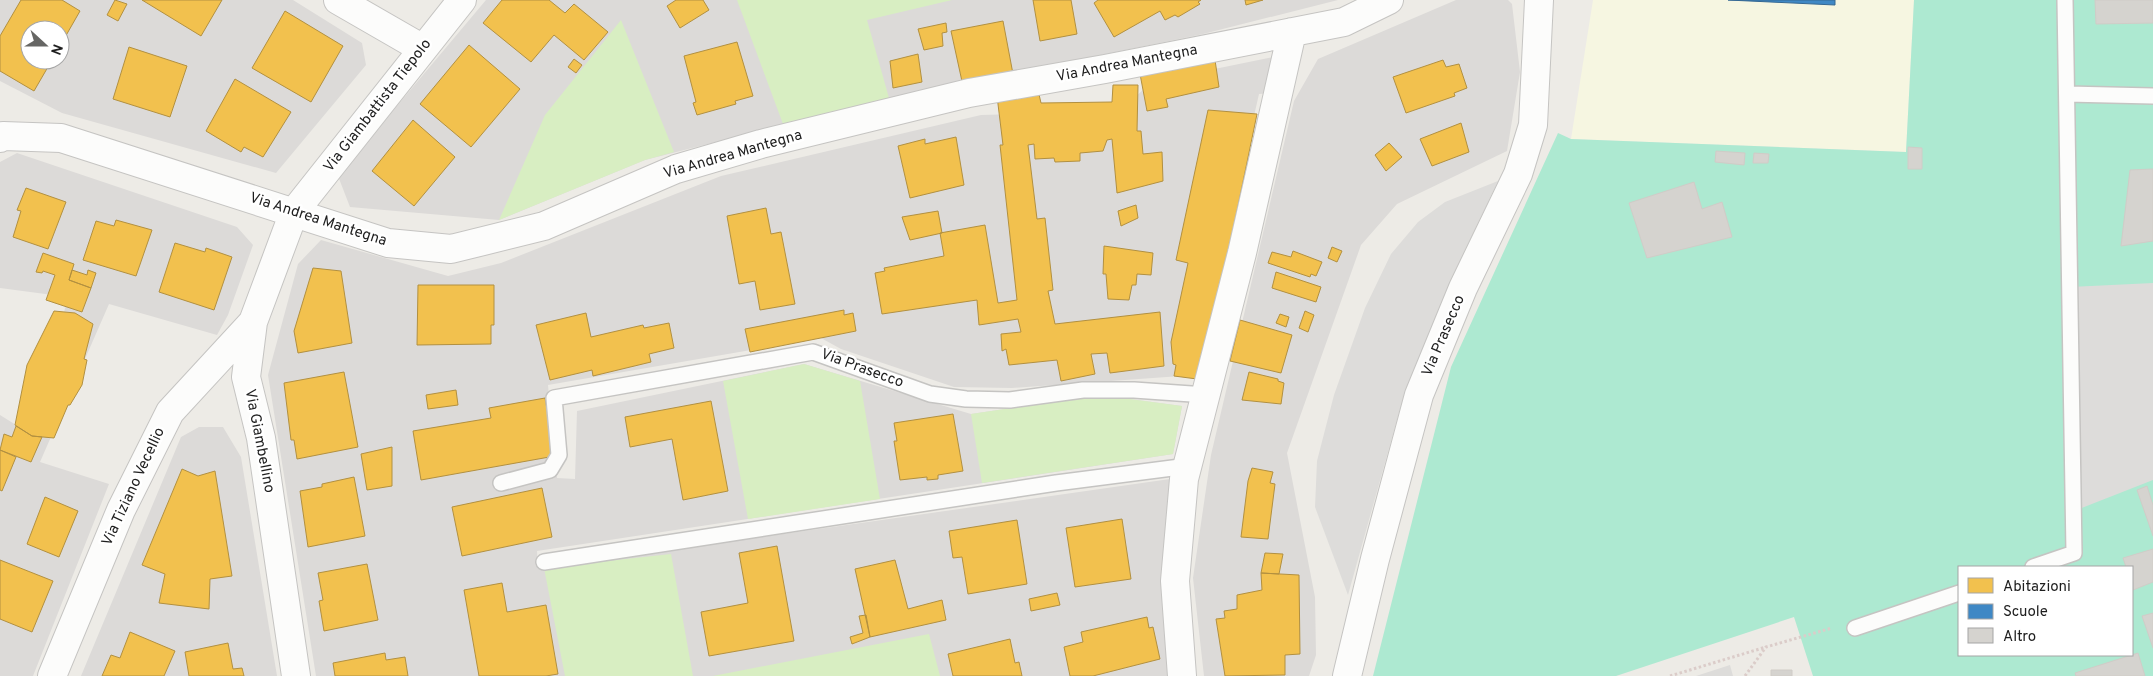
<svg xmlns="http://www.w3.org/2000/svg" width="2153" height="676" font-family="Overpass,sans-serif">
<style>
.residential{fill:#dcdad8;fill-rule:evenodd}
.education{fill:#f6f6e1}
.grass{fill:#d8eec2}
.pitch{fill:#ade9d1;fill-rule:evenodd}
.parking{fill:#dddcda}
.homes{fill:#f2c14e;stroke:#b29040}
.schools{fill:#3f88c5;stroke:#356893}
.building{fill:#d5d3cf;stroke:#d0ccc7}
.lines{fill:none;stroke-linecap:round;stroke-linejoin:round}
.service-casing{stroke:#c5c4c2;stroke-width:18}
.minor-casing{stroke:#c5c4c2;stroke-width:30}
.path{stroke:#dbccc9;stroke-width:3;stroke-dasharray:2.5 2.5;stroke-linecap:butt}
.service{stroke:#fcfcfb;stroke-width:15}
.minor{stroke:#fcfcfb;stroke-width:28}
.labels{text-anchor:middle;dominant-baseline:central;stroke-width:5;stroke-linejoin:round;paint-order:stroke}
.street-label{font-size:15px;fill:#1e1e1e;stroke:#fff}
</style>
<rect width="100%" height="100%" fill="#edebe6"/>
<path class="residential" d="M0,0H293L362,43L366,65L276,173L62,113L0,81ZM30,30H60V60H30Z
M486,0H1338L1203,34L878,101L645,160L499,220L350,207L338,176Z
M1456,0H1508L1512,4L1520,72L1507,151L1397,204L1361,245L1287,453L1315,597L1316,655L1309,676H1204L1193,578L1211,455L1294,101L1318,59Z
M1273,57L1271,93L1259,94L1195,375L1012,388L954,387L841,349L821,338L548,385L557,478L575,479L577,411L804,364L971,414L1100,395L1182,406L1173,454L537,551L538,569L1170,479L1161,586L1169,676H316L268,375L298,264L321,240L448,276L501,263L721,176L981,115L1121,111L1151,82Z
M17,153L237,227L253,245L228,315L217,335L109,304L40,462L109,484L33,676H0V415L32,435L68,297L0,288V162Z
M199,427H223L241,457L277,676H81L181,437Z"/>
<path class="education" d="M1593,0H1914L1906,152L1571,139Z"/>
<path class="grass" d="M737,0H952L867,20L889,98L783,124Z
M621,20L674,152L645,160L499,220L545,115Z
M804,364L860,381L880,499L748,519L723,381Z
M1100,395L1182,406L1173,454L982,483L971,414Z
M671,554L693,676H565L544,568Z
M929,634L940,676H713L718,675Z"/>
<path class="pitch" d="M1914,0H2153V676H1813L1794,617L1616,676H1373L1451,367L1558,133L1571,139L1906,152ZM1959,567H2132V655H1959Z"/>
<path class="parking" d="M1498,181L1452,278L1400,409L1348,595L1315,507L1317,461L1334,395L1365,308L1391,254L1418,222L1445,202Z
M2153,283V480L2074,511L2070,287Z
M1730,665L1733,676H1696Z"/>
<path class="homes" d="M21,0H62L80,11L60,46V30H30V60H52L34,91L0,71V36Z
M115,0L127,4L118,21L107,15Z
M142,0H222L201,36Z
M502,0H549L565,13L574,4L608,32L584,60L554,35L531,62L483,23Z
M676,0H703L709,10L680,28L667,6Z
M1033,0H1071L1077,34L1040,41Z
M1098,0H1201L1198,2L1200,4L1178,17L1175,15L1165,20L1160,11L1114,37L1094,3Z
M1245,0H1263L1246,5Z
M285,11L343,46L311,102L252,68Z
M1003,21L1013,74L963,86L951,31Z
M946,23L947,32L942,33L943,46L924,50L918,29Z
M737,42L753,96L735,101L736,104L697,115L693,103L696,102L684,56Z
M469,45L520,89L471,147L420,104Z
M129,47L187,66L170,117L113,99Z
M918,54L922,82L893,88L890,61Z
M574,59L582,65L576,73L568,67Z
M1215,60L1219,87L1166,99L1168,107L1147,111L1140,74Z
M1443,60L1446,67L1459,64L1467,88L1454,93L1455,96L1406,113L1393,77Z
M235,79L291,112L263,157L244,147L241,152L206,131Z
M1113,85H1138L1137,131H1141L1143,154L1162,152L1163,181L1117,193L1112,139L1107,140L1103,151L1080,153V161L1055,162L1054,158L1035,159L1034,144L1028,145L1037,219L1045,218L1053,290L1048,291L1055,324L1160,312L1164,366L1110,373L1107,353L1091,354L1095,374L1061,381L1057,360L1009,365L1006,349L1002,351L1001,334L1021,332L1018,319L979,325L977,300L882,314L875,273L885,271L884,268L944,256L940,233L985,225L998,303L1017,300L1000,145H1003L997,96L1038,90L1041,103L1112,102Z
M1208,110L1257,114L1225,269L1197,379L1174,376L1176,365L1173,364L1171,342L1188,263L1176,260Z
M413,120L455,157L414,206L372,171Z
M1461,123L1469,152L1432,166L1420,139Z
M956,137L964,185L910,198L898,146L925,139V144Z
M1389,143L1402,157L1386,171L1375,155Z
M26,188L66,202L48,249L13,237L21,211L17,210Z
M1136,205L1138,218L1121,226L1118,211Z
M766,208L771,234L781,232L795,304L760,310L755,281L739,284L727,216Z
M938,211L942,233L910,240L902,217Z
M116,220L152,230L136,276L83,260L96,221L114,226Z
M175,243L205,252L206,248L232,257L214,310L159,292Z
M1104,246L1153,253L1151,275L1137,274L1136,285H1132L1129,300L1108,299L1106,274H1103Z
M1332,247L1342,251L1337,262L1328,258Z
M1293,251L1322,262L1316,276L1311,274L1310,277L1268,263L1272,252L1291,257Z
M43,253L74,264L69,280L91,288L82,312L46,300L55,275L43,271L42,273L36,272Z
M313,268L341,271L352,343L298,353L294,331Z
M72,270L87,275L88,270L96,273L91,288L69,280Z
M1276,272L1321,287L1316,302L1272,288Z
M418,285H494V325H491V344L417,345Z
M844,310V315L853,313L856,331L750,352L745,329Z
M54,311L75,313L93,324L84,359L87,360L82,385L70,405H68L54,438L32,436L15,425L27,365Z
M1305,311L1314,315L1308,332L1299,328Z
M586,313L591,337L643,325L644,328L669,323L674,348L649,354L651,362L593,376L592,370L550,380L536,325Z
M1280,314L1289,317L1286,327L1276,323Z
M1240,320L1292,335L1281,373L1230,361Z
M344,372L358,447L297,459L294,440H291L284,383Z
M1249,372L1278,379V381L1284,383L1281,404L1242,400Z
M456,390L458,405L428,409L426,395Z
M545,398L555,456L421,480L413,431L491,418L489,408Z
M711,401L728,491L683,500L672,439L630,447L625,417Z
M953,414L963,471L938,475V479L927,480V477L900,480L894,441H897L894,423Z
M16,426L32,436L42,437L31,462L0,450L4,434L12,437Z
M392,447V486L367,490L361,454Z
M0,450L16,457L2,491L0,490Z
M1252,468L1273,472L1270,483L1275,484L1268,539L1241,537L1248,481Z
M182,469L198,476L215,471L232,576L210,579L209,609L159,603L165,574L142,565Z
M354,477L365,536L308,547L300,491L322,487V484Z
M542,488L552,537L462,556L452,507Z
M45,497L78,511L59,557L27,544Z
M1122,519L1131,579L1075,587L1066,528Z
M1017,520L1027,584L968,594L962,557L953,558L949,531Z
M777,546L794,641L709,656L701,612L748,603L739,553Z
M1265,553L1283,554L1279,574L1261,573Z
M0,560L53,581L32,632L0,619Z
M895,560L908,609L942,600L946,620L870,637L855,569Z
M367,564L378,620L324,631L319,601L323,600L318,573Z
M1261,573L1299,575L1300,654L1285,655V675L1225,676L1216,619L1225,618L1224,611L1237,609V595L1262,590Z
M502,583L507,612L546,605L558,674L546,676H479L464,590Z
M1057,593L1060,605L1031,611L1029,599Z
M866,615L870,637L852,644L850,637L863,633L859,616Z
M1147,617L1149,628L1153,627L1160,659L1093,676H1070L1064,647L1083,642L1081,632Z
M130,632L175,651L164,676H102L111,655L120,658Z
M1010,639L1015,663L1019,662L1022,676H953L948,654Z
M228,643L233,669L242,668L244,676H189L185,652Z
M385,653L386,660L405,657L408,676H335L333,663Z"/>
<path class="schools" d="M1728,0H1835V5Z"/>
<path class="building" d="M2095,0H2153V23L2096,24Z
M1908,147L1922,148V169H1908Z
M1716,151L1745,153L1744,165L1715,162Z
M1754,153L1769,154L1768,163H1753Z
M2153,169V241L2121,246L2130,170Z
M1694,182L1702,209L1722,202L1732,237L1647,258L1629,203Z
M2147,486L2153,505V536L2137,490Z
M2153,549V582L2133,590L2132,567H2126L2123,558Z
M2153,613V648L2142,616Z
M2138,653L2145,676H2076L2075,673Z
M1771,670H1792V676H1771Z"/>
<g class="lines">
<defs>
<path id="service" d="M2067,94L2153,96
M501,483L550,470L559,455L554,398L813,352L930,394L966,399L1010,400L1083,390H1134L1206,395
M544,562L1056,483L1188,466
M2033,567L2074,553L2065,0
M1855,628L1959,593"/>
<path id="minor" d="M338,0L423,49
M0,138L3,136L61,138L388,243L451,249L544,226L676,169L761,144L969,93L1105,69L1344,22L1389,0
M52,676L121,510L170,412L253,322
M296,676L261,438L246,377L253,322L294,212L462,0
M1182,676L1175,581L1184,479L1242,253L1292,32
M1347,676L1375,559L1419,395L1463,288L1518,174L1533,125L1539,0"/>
</defs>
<use href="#service" class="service-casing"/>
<use href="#minor" class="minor-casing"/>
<path class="path" d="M1670,676L1766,647
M1745,676L1766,647L1832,628"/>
<use href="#service" class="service"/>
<use href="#minor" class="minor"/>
</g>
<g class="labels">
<g class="street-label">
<text transform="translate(1127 64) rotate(-11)">Via Andrea Mantegna</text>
<text transform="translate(378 106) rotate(-52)">Via Giambattista Tiepolo</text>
<text transform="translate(733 155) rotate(-16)">Via Andrea Mantegna</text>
<text transform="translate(318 220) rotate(18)">Via Andrea Mantegna</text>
<text transform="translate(1444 336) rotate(-67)">Via Prasecco</text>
<text transform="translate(862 369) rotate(20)">Via Prasecco</text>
<text transform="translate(259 441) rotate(79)">Via Giambellino</text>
<text transform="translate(134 487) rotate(-65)">Via Tiziano Vecellio</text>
</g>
</g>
<rect x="1958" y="566" width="175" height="90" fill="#ffffff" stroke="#a5a5a5"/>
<rect x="1968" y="578" width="25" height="15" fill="#f2c14e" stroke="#a5a5a5"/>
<text x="2003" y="591" font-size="15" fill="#1e1e1e">Abitazioni</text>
<rect x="1968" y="604" width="25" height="15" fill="#3f88c5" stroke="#a5a5a5"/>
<text x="2003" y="616" font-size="15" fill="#1e1e1e">Scuole</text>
<rect x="1968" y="628" width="25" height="15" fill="#d5d3cf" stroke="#a5a5a5"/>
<text x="2003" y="641" font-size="15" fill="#1e1e1e">Altro</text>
<g transform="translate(45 45) rotate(111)"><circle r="24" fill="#ffffff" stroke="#a5a5a5"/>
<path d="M0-4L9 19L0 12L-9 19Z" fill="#666664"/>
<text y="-8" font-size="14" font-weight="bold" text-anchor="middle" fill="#1e1e1e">N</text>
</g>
</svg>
